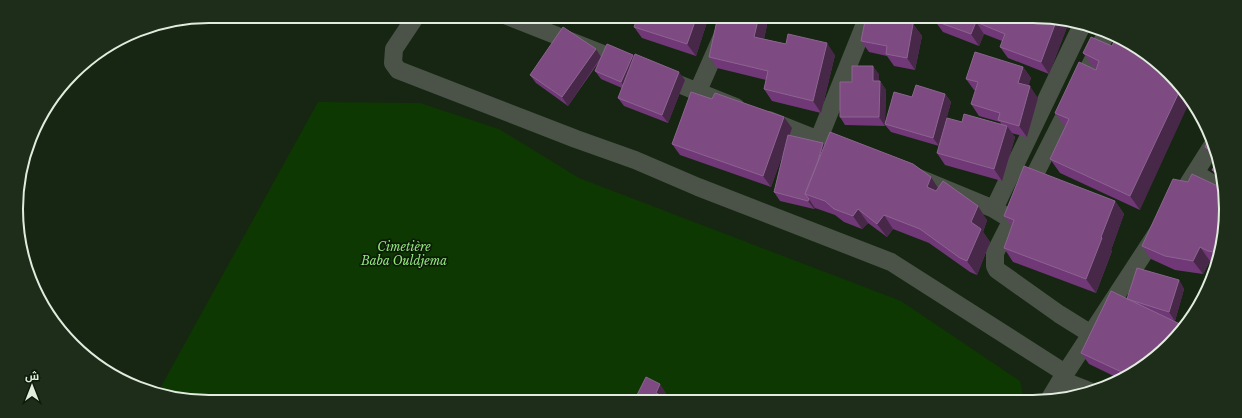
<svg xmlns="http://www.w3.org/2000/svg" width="1242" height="418" font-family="'Libre Baskerville',Cairo,serif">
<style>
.green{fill:#0e3802}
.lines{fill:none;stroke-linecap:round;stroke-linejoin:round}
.minor{stroke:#4b5349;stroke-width:18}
.wall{fill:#703876}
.shaded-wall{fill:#472849}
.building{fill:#7d4b81;stroke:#8c6490}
.labels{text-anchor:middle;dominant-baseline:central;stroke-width:3.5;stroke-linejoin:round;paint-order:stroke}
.park-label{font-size:12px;font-style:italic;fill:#93e57e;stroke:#0d1c09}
.rim{fill:none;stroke:#e1ecdf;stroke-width:2}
</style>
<rect width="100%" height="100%" fill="#162612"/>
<path class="green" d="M318,102L420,103L499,129L579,178L901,301L1020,381L1024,400L209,402L157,394Z"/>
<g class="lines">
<path class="minor" d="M416,16L394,49L393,63L398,70L576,139L635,160L698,187L891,262L1065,373
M507,16L626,63
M661,77L736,107
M698,91L731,16
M769,120L849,152
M818,141L868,16
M1195,173L1224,191
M914,176L994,209L1012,220
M1181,195L1212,146
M994,209L1083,23
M1091,334L1059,314L997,270L995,266V253L1106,34
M1061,380L1089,391
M1049,400L1061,380L1159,230"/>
</g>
<path class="wall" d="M595,16H709L696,56L642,38L634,27L636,22L596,18Z
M718,16H761L767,25L764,39L835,55L821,113L772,101L764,89L766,80L717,68L709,57Z
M830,16H855L852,24Z
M866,16H907L906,23L913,24L922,36L915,70L894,66L887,56L869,52L861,41Z
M921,16H1033L1061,20L1067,27L1049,74L1008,58L1000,47L1002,41L984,34L979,46L943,32L935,21V19Z
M1112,46L1140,210L1060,173L1050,159L1065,127L1055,113L1096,69L1093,67L1083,53Z
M596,49L601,57H634L685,80L668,123L624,106L618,98L622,88L601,79L595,71L601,59L568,106L536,83L530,75Z
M1023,67L1031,78L1028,86L1038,98L1027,137L1011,133L1015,137L1002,181L945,165L937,153L962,122L1001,124L1000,122L979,116L971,104L976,91L974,90L966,79Z
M879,74V81H880L886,90L885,121L912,97L945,94L951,102L939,146L891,132L885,125V126L845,125L840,117L852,82Z
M792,128L790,135L825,145L938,188L987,220L983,232L990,242L977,275L970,272L929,243L893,229L887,237L868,223L862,229L844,222L835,215L815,208L814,209L780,201L774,192L785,148L771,187L680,155L672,144Z
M1209,139L1217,162L1214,160L1205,147Z
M1217,162L1224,184V185L1222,184L1212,170Z
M1224,189L1219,259L1217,264L1210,261L1203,274L1175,270L1151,259L1142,246Z
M1115,201L1124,214L1111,250L1112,251L1096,293L1013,262L1004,248L1012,227L1004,216Z
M1179,280L1184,289L1175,321L1170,319L1184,326L1160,354L1122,380L1089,364L1081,353L1127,299Z"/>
<path class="shaded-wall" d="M697,16H709L696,56L687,44Z
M759,16H761L767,25L762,48L754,37Z
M846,16H855L852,24Z
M897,16H907L904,33L896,21Z
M1057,19L1061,20L1067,27L1049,74L1041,62Z
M976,22L984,34L979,46L971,34Z
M913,24L922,36L915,70L907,58Z
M827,43L835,55L821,113L813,101Z
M596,49L601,57L568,106L562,97Z
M633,55L639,63L627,91L621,82Z
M873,66L879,74V90L873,81Z
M1023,67L1031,78L1026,94L1018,83Z
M679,72L685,80L668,123L662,115Z
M880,81L886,90L885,124V126L879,117Z
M1030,86L1038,98L1027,137L1019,126Z
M1180,90L1190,101L1140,210L1130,196Z
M945,94L951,102L939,146L933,138Z
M784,117L792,128L771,187L763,176Z
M1007,126L1015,137L1002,181L994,169Z
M823,143L829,151L810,196Z
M931,177L940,191L936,201L927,187Z
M809,199L815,208L814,209L808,201Z
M1115,201L1124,214L1111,250L1112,251L1096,293L1086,279L1101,237Z
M978,206L987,220L983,232L990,242L977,275L967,261L971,222Z
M858,209L868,223L862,229L853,216Z
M884,215L893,229L887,237L877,224Z
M1200,247L1210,261L1203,274L1193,261Z
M1179,280L1184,289L1175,321L1169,312Z
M1158,348L1162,353L1153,359Z
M660,384L666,393L662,401L656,393Z"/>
<path class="building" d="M638,16H697L687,44L634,27Z
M718,16H759L754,37L786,44L788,34L827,43L813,101L764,89L768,71L709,57Z
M866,16H897L896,21L913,24L907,58L886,54L887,46L861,41Z
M937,16H1033L1057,19L1041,62L1000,47L1005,34L976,22L971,34L935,21Z
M563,27L596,49L562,97L530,75Z
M1091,37L1112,46L1115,39L1150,56L1180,90L1130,196L1050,159L1069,119L1055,113L1079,62L1096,70L1099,61L1083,53Z
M607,44L633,55L621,82L595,71Z
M975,52L1023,67L1018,83L1030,86L1019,126L998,120L1000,113L971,104L978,82L966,79Z
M635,54L679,72L662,115L618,98Z
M852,66H873V81H880L879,117H840V82H852Z
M916,85L945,94L933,138L885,124L894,92L912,97Z
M691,92L712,99L715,93L784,117L763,176L672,144Z
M964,114L1007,126L994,169L937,153L947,118L962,122Z
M830,132L913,164L931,177L927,187L936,191L943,181L978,206L971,222L981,229L967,261L960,258L920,229L884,215L877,224L858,209L853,216L834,209L825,201L805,194Z
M788,135L823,143L818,161L805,194L809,199L808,201L774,192Z
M1209,139L1213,152L1205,147Z
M1217,162L1221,175L1212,170Z
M1024,166L1115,201L1101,237L1102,238L1086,279L1004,248L1014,220L1004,216Z
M1192,174L1224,189L1220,253L1208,251L1200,247L1193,261L1165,256L1142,246L1173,179L1188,182Z
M1137,268L1179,280L1169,312L1127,299Z
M1111,291L1184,326L1163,350L1158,348L1153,359L1128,375L1081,353Z
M646,377L660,384L656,393L672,401H634Z
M1059,392L1074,396L1057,400Z"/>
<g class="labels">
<g class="park-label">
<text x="404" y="246">Cimetière<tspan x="404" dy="14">Baba Ouldjema</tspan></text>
</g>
</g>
<path d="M0 0H1242V418H0ZM209 23H1033A186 186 0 0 1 1219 209V209A186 186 0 0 1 1033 395H209A186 186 0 0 1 23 209V209A186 186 0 0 1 209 23Z" fill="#1e2d1a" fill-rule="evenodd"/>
<path class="rim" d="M209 23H1033A186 186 0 0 1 1219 209V209A186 186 0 0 1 1033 395H209A186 186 0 0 1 23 209V209A186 186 0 0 1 209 23Z"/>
<g transform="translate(32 386)" stroke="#0d1c09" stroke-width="3" paint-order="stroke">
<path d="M0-3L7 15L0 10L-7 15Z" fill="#e1ecdf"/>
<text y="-6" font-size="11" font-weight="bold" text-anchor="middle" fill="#e1ecdf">ش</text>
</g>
</svg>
